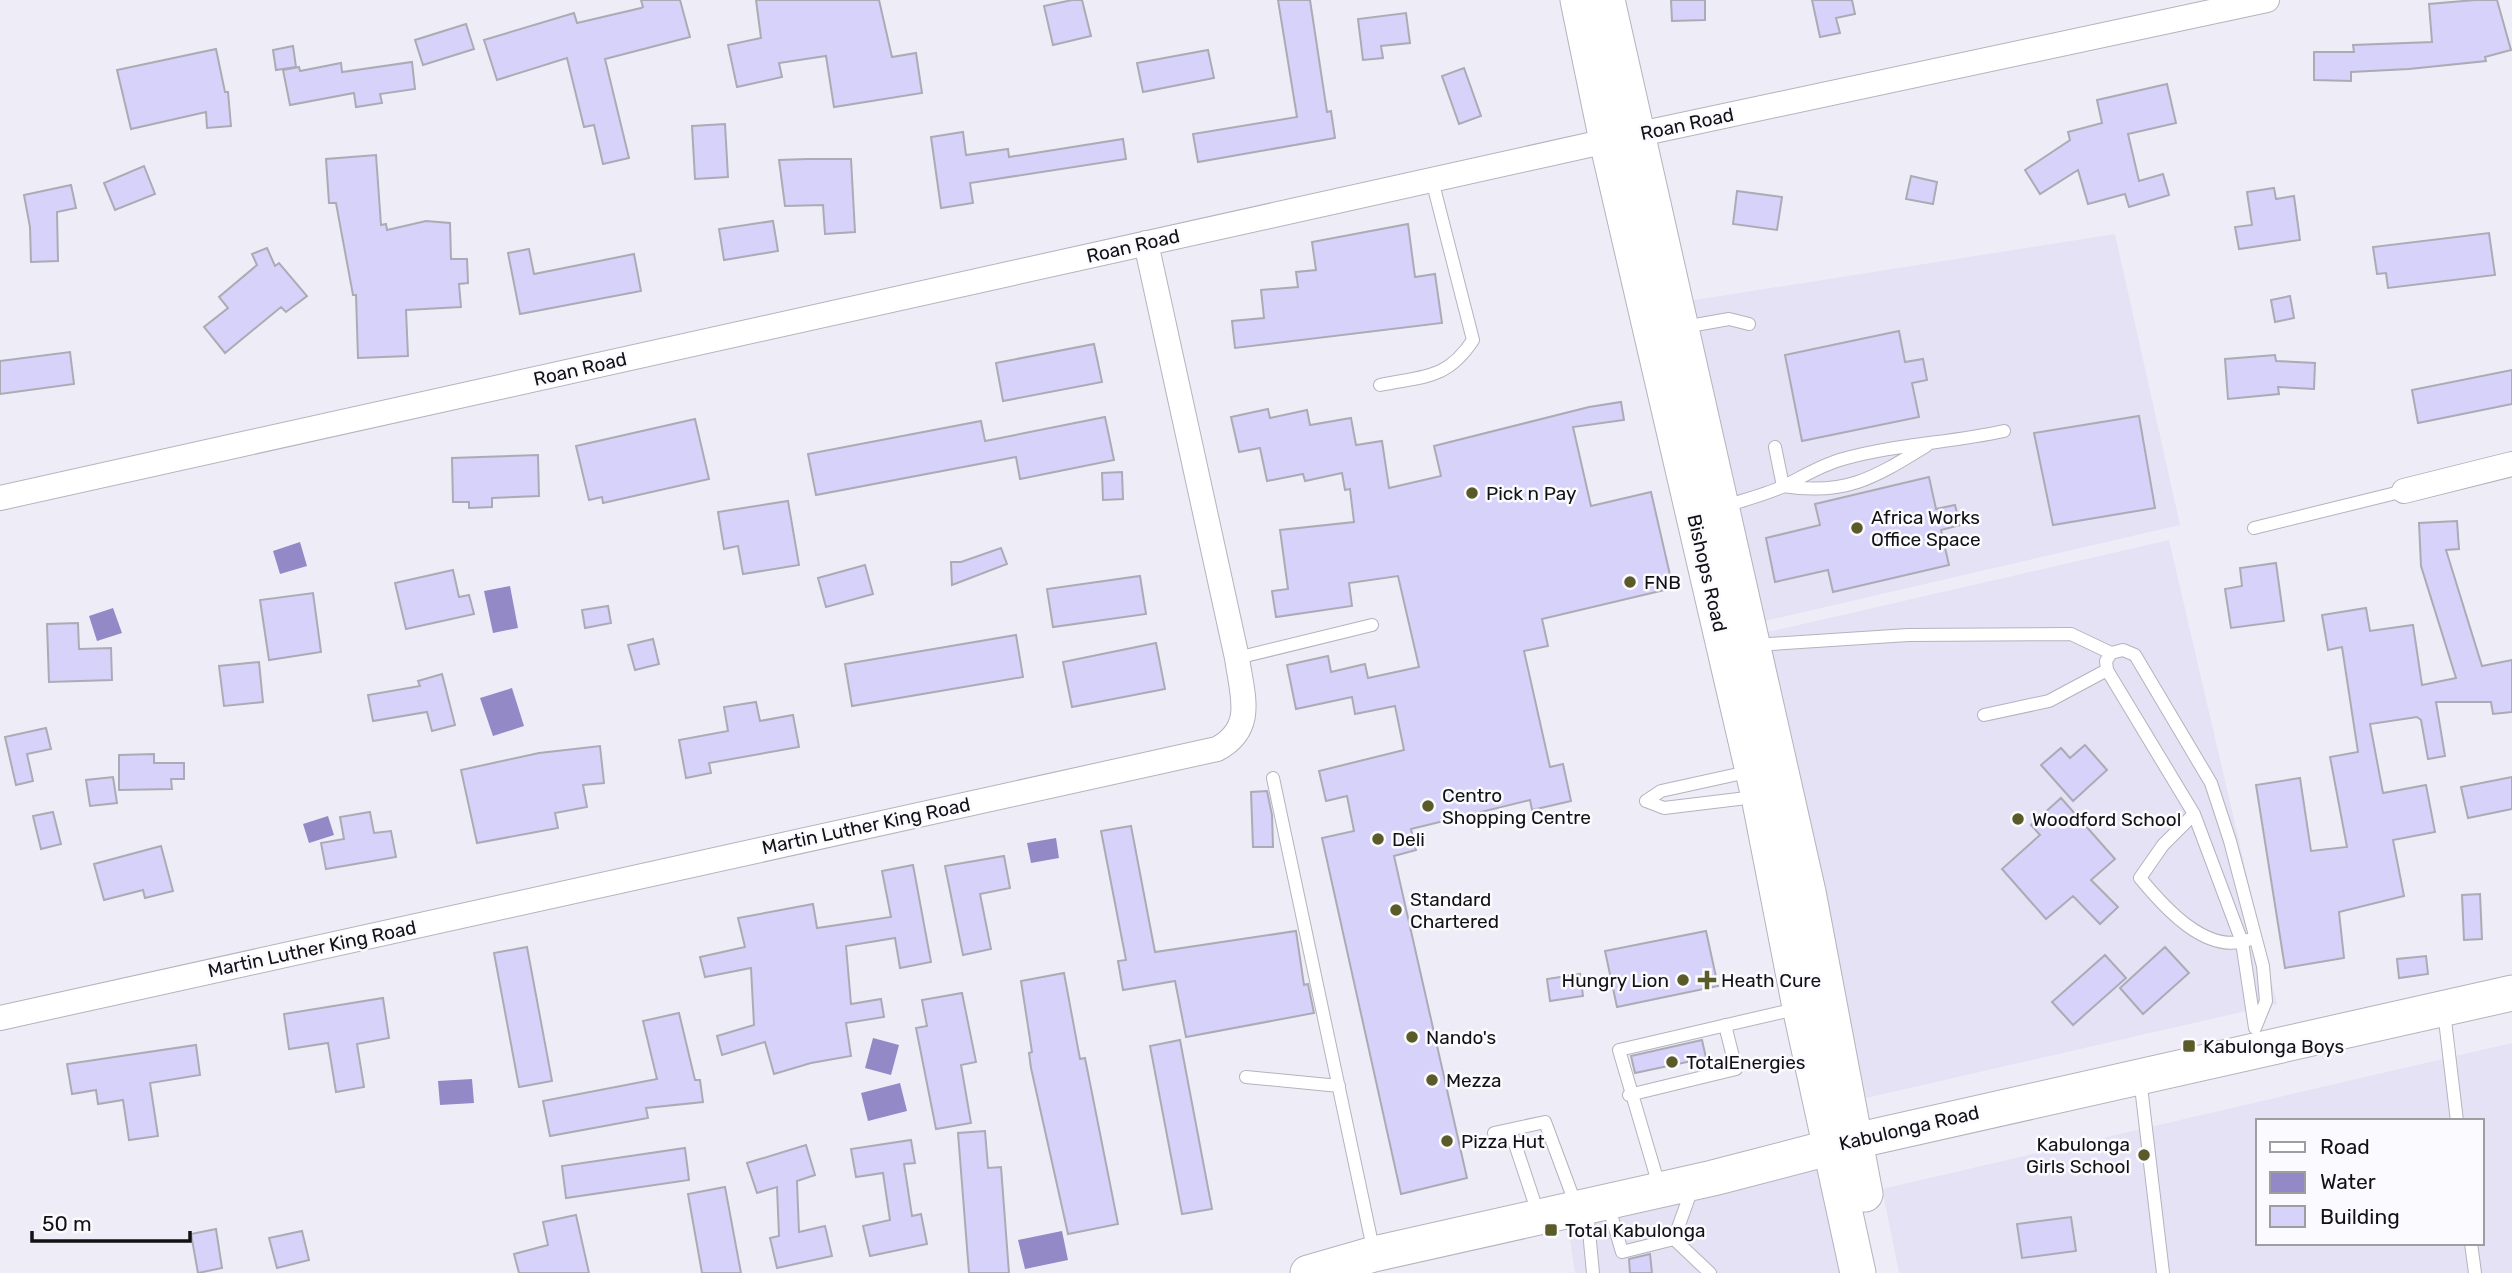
<svg xmlns="http://www.w3.org/2000/svg" width="2512" height="1273" font-family="Rubik,sans-serif">
<style>
.built{fill:#e4e2f4;fill-rule:evenodd}
.water{fill:#9289c6}
.building{fill:#d6d2f9;stroke:#acabb5;stroke-width:2}
.lines{fill:none;stroke-linecap:round;stroke-linejoin:round}
.service-casing{stroke:#b4b3bd;stroke-width:14}
.minor-casing{stroke:#b4b3bd;stroke-width:26}
.secondary-casing{stroke:#b4b3bd;stroke-width:37}
.service{stroke:#fff;stroke-width:12}
.minor{stroke:#fff;stroke-width:24}
.secondary{stroke:#fff;stroke-width:35}
.poi-dot{fill:#5a5b28;stroke:#fbfbff;stroke-width:2.5}
.labels{text-anchor:middle;dominant-baseline:central;stroke-width:5;stroke-linejoin:round;paint-order:stroke}
.street-label{font-size:19px;fill:#121215;stroke:#fbfbff}
.poi-label{font-size:19px;fill:#121215;stroke:#fbfbff;text-anchor:start}
</style>
<rect width="100%" height="100%" fill="#eeedf7"/>
<path class="built" d="M2115,234L2180,525L1765,621L1688,301Z
M2169,540L2277,1004L1866,1098L1759,634Z
M2512,1043V1273H1899L1882,1189ZM2258,1121H2482V1243H2258Z
M1828,1163L1853,1273H1575L1568,1227Z"/>
<path class="water" d="M300,542L307,566L280,574L273,551Z
M510,586L518,628L493,633L484,591Z
M113,608L122,633L97,641L89,616Z
M512,688L524,726L493,736L480,698Z
M328,816L334,835L309,843L303,824Z
M1056,838L1059,858L1031,863L1027,843Z
M873,1038L899,1045L891,1075L865,1068Z
M472,1079L474,1103L440,1105L438,1081Z
M900,1083L907,1111L868,1121L861,1093Z
M1062,1231L1068,1260L1025,1269L1018,1240Z"/>
<path class="building" d="M641,0H680L690,37L605,59L629,158L603,164L594,125L584,127L567,58L497,80L484,40L574,13L577,23L641,8L643,7Z
M756,0H879L892,57L916,53L922,93L834,107L826,56L779,63L782,77L737,87L728,45L761,38Z
M1072,0H1082L1091,36L1053,45L1044,6Z
M1278,0H1310L1327,112L1331,111L1335,138L1198,162L1193,134L1297,117Z
M1671,0H1705V20L1672,21Z
M1812,0H1852L1855,14L1836,18L1840,33L1820,37Z
M2475,0H2497L2511,50L2485,57L2486,61L2409,69L2351,72V81L2314,80V52H2354L2353,45L2432,42L2429,4Z
M1406,13L1410,43L1381,46L1383,58L1363,60L1358,19Z
M466,24L474,49L423,65L415,40Z
M293,46L296,67L276,70L273,50Z
M216,49L225,92H228L231,126L207,128L206,112L131,129L117,70Z
M1208,50L1214,78L1143,92L1137,63Z
M412,62L415,89L380,94L382,103L356,107L354,93L290,105L283,70L299,67L300,71L341,63L342,72Z
M1464,68L1481,116L1459,124L1442,76Z
M2167,84L2176,123L2128,134L2139,181L2163,174L2169,195L2129,207L2125,194L2088,204L2078,170L2040,194L2025,170L2070,140L2068,132L2102,123L2097,100Z
M725,124L728,177L695,179L692,126Z
M963,132L966,155L1008,149L1009,157L1123,139L1126,159L970,183L973,203L941,208L931,137Z
M376,155L381,225L386,224L387,230L426,221L450,223L451,259H467L468,283L459,284L461,307L406,310L408,356L358,358L356,295H353L336,203H329L326,159Z
M807,159H851L855,232L825,234L823,205L785,206L779,160Z
M144,166L155,194L115,210L104,183Z
M1911,176L1937,182L1933,204L1906,199Z
M71,185L76,208L57,212L58,261L31,262L30,227L24,195Z
M2274,188L2276,199L2294,196L2300,240L2239,249L2235,227L2252,225L2247,192Z
M1737,191L1782,197L1777,230L1733,224Z
M773,221L778,251L724,260L719,229Z
M1408,224L1415,277L1435,274L1442,323L1235,348L1232,321L1264,318L1261,290L1298,287L1296,272L1316,270L1312,242Z
M2489,233L2495,275L2388,288L2386,273L2377,274L2373,247Z
M267,248L275,266L279,263L307,296L286,312L281,307L225,353L204,327L228,308L219,297L257,265L252,254Z
M529,249L534,274L634,254L641,291L520,314L508,253Z
M2290,296L2294,318L2275,322L2271,300Z
M1899,331L1905,362L1923,359L1927,380L1912,383L1919,417L1802,441L1785,355Z
M1094,344L1102,382L1003,401L996,363Z
M70,352L74,384L0,394V361Z
M2275,355L2276,361L2315,363L2314,389L2278,387L2279,394L2228,399L2225,359Z
M2512,370V404L2418,423L2412,390Z
M1621,402L1624,420L1573,427L1591,506L1651,492L1673,588L1542,619L1548,646L1524,651L1550,767L1563,764L1571,801L1532,810L1530,800L1411,829L1416,850L1394,856L1467,1178L1401,1194L1322,838L1354,831L1347,796L1326,801L1319,771L1404,750L1395,706L1355,714L1352,697L1296,709L1287,665L1328,656L1331,672L1365,664L1368,678L1419,667L1398,576L1349,583L1352,606L1276,617L1272,591L1288,589L1280,530L1354,522L1350,489L1345,490L1342,473L1305,481L1303,474L1267,481L1260,448L1239,452L1231,417L1268,409L1270,418L1307,410L1310,425L1351,418L1356,445L1382,441L1389,488L1441,476L1434,446L1589,407Z
M2139,416L2155,508L2053,525L2034,433Z
M1105,417L1114,460L1020,479L1016,457L816,495L808,454L981,421L985,441Z
M695,419L709,479L603,503L602,497L589,500L576,446Z
M538,455L539,496L492,498V507L469,508V502H453L452,458Z
M1122,472L1123,499L1103,500L1102,473Z
M1929,477L1936,509L1955,505L1960,525L1941,530L1949,565L1833,592L1828,570L1775,582L1766,538L1820,525L1815,504Z
M788,501L799,565L743,574L738,546L724,549L718,512Z
M2457,521L2459,549L2446,550L2482,666L2512,660V712L2493,714L2491,702H2436L2445,756L2428,759L2421,720L2417,717L2370,724L2383,793L2426,785L2435,832L2393,840L2404,896L2339,912L2344,958L2285,968L2256,785L2300,778L2311,851L2347,847L2330,757L2358,752L2342,647L2328,650L2322,615L2366,608L2370,631L2413,625L2422,685L2456,678L2421,566L2419,523Z
M1001,548L1007,564L952,585L951,562H961Z
M2276,563L2284,621L2231,628L2225,589L2242,586L2240,568Z
M865,565L873,594L826,607L818,578Z
M453,570L459,597L469,595L474,614L406,629L395,583Z
M1140,576L1146,614L1053,627L1047,589Z
M313,593L321,652L269,660L260,600Z
M608,606L611,623L585,628L582,610Z
M78,623L79,649L111,648L112,680L49,682L47,624Z
M1016,635L1023,677L852,706L845,664Z
M653,639L659,664L635,670L628,645Z
M1156,643L1165,689L1072,707L1063,662Z
M259,662L263,702L224,706L219,666Z
M442,674L455,725L432,731L427,712L373,721L368,695L420,686L418,681Z
M756,702L760,721L793,715L799,747L709,763L711,773L686,778L679,740L728,731L724,707Z
M46,728L51,749L27,754L33,781L16,785L5,737Z
M2085,745L2107,770L2073,801L2041,765L2061,748L2070,758Z
M600,746L604,783L583,785L587,807L555,813L558,828L477,843L461,770L539,753Z
M154,754V763H184V779H171L172,789L119,790V755Z
M113,777L117,803L90,806L86,780Z
M2512,777V809L2468,818L2461,787Z
M1267,791L1272,815L1273,847H1253L1251,792Z
M2061,798L2115,859L2091,880L2118,907L2100,924L2073,896L2046,919L2002,869L2040,835L2031,825Z
M53,812L61,844L41,849L33,816Z
M370,812L374,833L391,831L396,857L326,869L321,843L344,839L340,817Z
M1131,826L1155,952L1296,931L1304,985L1308,984L1314,1013L1186,1037L1175,981L1123,990L1118,961L1126,960L1101,831Z
M161,846L173,891L145,898L143,890L104,900L94,864Z
M1004,856L1010,888L980,894L991,949L963,955L945,866Z
M913,865L931,962L900,968L895,938L846,946L851,1004L881,999L884,1017L846,1023L851,1056L811,1063L774,1074L765,1042L722,1055L717,1036L754,1025L751,968L705,977L700,957L745,947L738,918L813,904L817,928L891,917L882,871Z
M2480,894L2482,939L2464,940L2462,895Z
M1706,931L1718,986L1617,1007L1605,951Z
M527,947L552,1081L519,1087L494,953Z
M2165,947L2189,973L2143,1014L2120,988Z
M2105,955L2126,978L2073,1025L2052,1002Z
M2426,956L2428,974L2399,978L2397,959Z
M1064,973L1080,1059L1085,1058L1118,1224L1068,1234L1031,1068L1029,1053L1032,1052L1021,981Z
M1580,974L1583,996L1550,1001L1547,979Z
M962,993L976,1062L961,1065L971,1123L936,1129L916,1028L927,1026L922,1000Z
M383,998L389,1038L357,1044L364,1087L336,1092L328,1043L289,1049L284,1014Z
M679,1013L695,1080H700L703,1102L646,1108L648,1118L550,1136L543,1101L657,1079L643,1021Z
M1180,1040L1212,1209L1182,1214L1150,1046Z
M1702,1040L1706,1058L1635,1073L1631,1056Z
M196,1045L200,1075L150,1083L158,1136L129,1140L123,1100L98,1104L96,1090L72,1094L67,1064Z
M985,1131L988,1168L1001,1167L1009,1273H969L958,1133Z
M911,1140L915,1163L904,1164L912,1216L921,1214L927,1244L870,1256L863,1226L890,1220L883,1173L856,1177L851,1149Z
M806,1145L815,1175L797,1181L799,1232L825,1226L832,1256L777,1268L770,1238L779,1236L777,1187L757,1193L747,1163Z
M685,1148L689,1180L566,1198L562,1166Z
M725,1187L741,1273H702L688,1194Z
M576,1215L589,1273H519L514,1254L548,1245L543,1222Z
M2071,1217L2076,1251L2022,1258L2017,1224Z
M216,1229L222,1268L198,1273L191,1234Z
M302,1231L309,1260L277,1268L269,1238Z
M1650,1254L1652,1273H1630L1629,1259Z"/>
<g class="lines">
<defs>
<path id="service" d="M1684,327L1729,319L1749,324
M1380,385C1423,376 1447,380 1473,340L1432,180
M1775,447L1783,486
M1783,486C1845,496 1874,478 1926,446
M1722,507C1743,500 1765,495 1784,486C1804,476 1821,465 1843,459C1896,444 1950,443 2004,431
M2254,528L2404,491
M1755,645L1908,635L2071,634L2111,653
M2123,650L2135,655L2211,783L2230,841L2263,966L2266,1001L2255,1028L2242,942L2194,814L2107,670L2106,661L2111,653Z
M1237,658L1372,625
M1984,715L2049,701L2107,670
M1273,778L1374,1253
M1646,801L1664,808L1755,797
M1646,801L1661,791L1752,771
M2194,814L2163,845L2140,878C2164,907 2206,955 2248,940
M2444,1012L2457,1121
M1246,1077L1339,1086
M2140,1078L2163,1273
M1629,1095L1736,1069L1725,1025
M1494,1133L1545,1122L1577,1208
M1498,1134L1513,1138L1539,1216
M1660,1189L1619,1050L1800,1008
M1608,1204L1622,1252L1674,1239L1710,1273
M1587,1210L1593,1273
M1674,1239L1693,1186
M2471,1243L2475,1273"/>
<path id="minor" d="M2404,491L2512,464
M0,498L1607,141L2267,0
M0,1018L1217,749C1256,728 1242,695 1237,658L1146,243"/>
<path id="secondary" d="M1578,0L1607,141L1759,797L1800,1007L1858,1273
M1607,0L1808,892L1865,1194
M1308,1273L1374,1254L1713,1178L1855,1141L2512,993"/>
</defs>
<use href="#service" class="service-casing"/>
<use href="#minor" class="minor-casing"/>
<use href="#secondary" class="secondary-casing"/>
<use href="#service" class="service"/>
<use href="#minor" class="minor"/>
<use href="#secondary" class="secondary"/>
</g>
<g class="poi-dot">
<circle cx="1472" cy="493" r="7"/>
<circle cx="1857" cy="528" r="7"/>
<circle cx="1630" cy="582" r="7"/>
<circle cx="1428" cy="806" r="7"/>
<circle cx="2018" cy="819" r="7"/>
<circle cx="1378" cy="839" r="7"/>
<circle cx="1396" cy="910" r="7"/>
<circle cx="1683" cy="980" r="7"/>
<path d="M1703.5 969.5h7v7h7v7h-7v7h-7v-7h-7v-7h7z"/>
<circle cx="1412" cy="1037" r="7"/>
<rect x="2182" y="1039" width="14" height="14" rx="3.5"/>
<circle cx="1672" cy="1062" r="7"/>
<circle cx="1432" cy="1080" r="7"/>
<circle cx="1447" cy="1141" r="7"/>
<circle cx="2144" cy="1155" r="7"/>
<rect x="1544" y="1223" width="14" height="14" rx="3.5"/>
</g>
<g class="labels">
<g class="street-label">
<text transform="translate(1687 124) rotate(-12)">Roan Road</text>
<text transform="translate(1133 246) rotate(-13)">Roan Road</text>
<text transform="translate(580 369) rotate(-13)">Roan Road</text>
<text transform="translate(1707 573) rotate(77)">Bishops Road</text>
<text transform="translate(866 826) rotate(-12)">Martin Luther King Road</text>
<text transform="translate(312 949) rotate(-12)">Martin Luther King Road</text>
<text transform="translate(1909 1128) rotate(-13)">Kabulonga Road</text>
</g>
<g class="poi-label">
<text x="1486" y="493">Pick n Pay</text>
<text x="1871" y="517">Africa Works<tspan x="1871" dy="22">Office Space</tspan></text>
<text x="1644" y="582">FNB</text>
<text x="1442" y="795">Centro<tspan x="1442" dy="22">Shopping Centre</tspan></text>
<text x="2032" y="819">Woodford School</text>
<text x="1392" y="839">Deli</text>
<text x="1410" y="899">Standard<tspan x="1410" dy="22">Chartered</tspan></text>
<text x="1669" y="980" text-anchor="end">Hungry Lion</text>
<text x="1721" y="980">Heath Cure</text>
<text x="1426" y="1037">Nando's</text>
<text x="2203" y="1046">Kabulonga Boys</text>
<text x="1686" y="1062">TotalEnergies</text>
<text x="1446" y="1080">Mezza</text>
<text x="1461" y="1141">Pizza Hut</text>
<text x="2130" y="1144" text-anchor="end">Kabulonga<tspan x="2130" dy="22">Girls School</tspan></text>
<text x="1565" y="1230">Total Kabulonga</text>
</g>
</g>
<rect x="2256" y="1119" width="228" height="126" fill="#fbfbff" stroke="#9e9ea1" stroke-width="2"/>
<rect x="2270" y="1142" width="35" height="10" fill="#ffffff" stroke="#9e9ea1" stroke-width="2"/>
<text x="2320" y="1154" font-size="21" fill="#121215">Road</text>
<rect x="2270" y="1172" width="35" height="21" fill="#9289c6" stroke="#9e9ea1" stroke-width="2"/>
<text x="2320" y="1189" font-size="21" fill="#121215">Water</text>
<rect x="2270" y="1206" width="35" height="21" fill="#d6d2f9" stroke="#9e9ea1" stroke-width="2"/>
<text x="2320" y="1224" font-size="21" fill="#121215">Building</text>
<path d="M32 1231v10h158v-10" fill="none" stroke="#121215" stroke-width="3.5"/>
<text x="42" y="1231" font-size="21" fill="#121215" stroke="#fbfbff" stroke-width="5" paint-order="stroke">50 m</text>
</svg>
